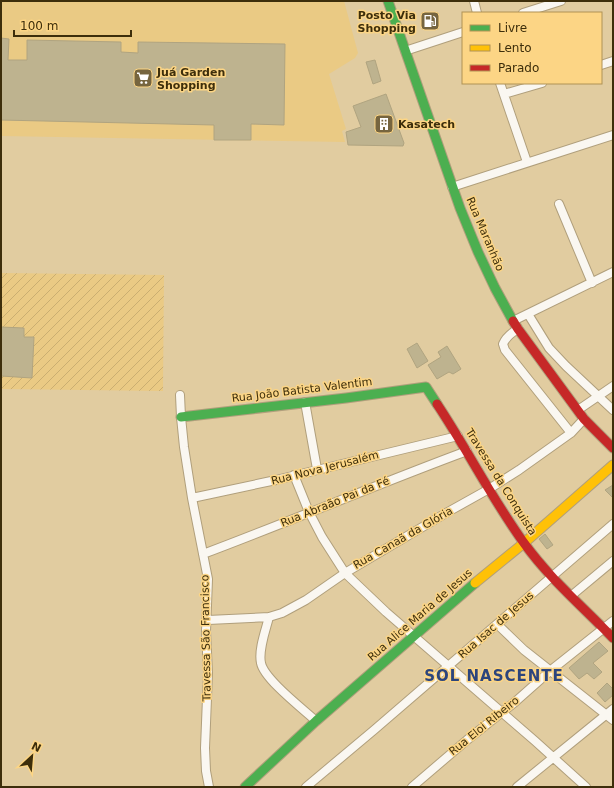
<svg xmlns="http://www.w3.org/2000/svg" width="614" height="788" font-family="'DejaVu Sans',sans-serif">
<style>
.built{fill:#eaca84}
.industrial{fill:url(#industrial-furrows)}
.building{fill:#beb38f;stroke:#b0a480}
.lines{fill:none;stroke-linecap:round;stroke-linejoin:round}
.street-casing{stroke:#b09f7c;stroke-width:10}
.fast-casing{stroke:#b09f7c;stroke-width:11}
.slow-casing{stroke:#b09f7c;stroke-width:11}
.jam-casing{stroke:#b09f7c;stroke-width:11}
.street{stroke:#faf7f1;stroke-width:8}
.fast{stroke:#4caf50;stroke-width:9}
.slow{stroke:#ffc107;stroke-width:9}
.jam{stroke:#c62828;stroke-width:9}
.labels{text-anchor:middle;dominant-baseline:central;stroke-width:3;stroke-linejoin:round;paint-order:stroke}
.poi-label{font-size:11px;font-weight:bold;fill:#3d2e0b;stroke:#fcd585;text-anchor:start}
.street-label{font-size:11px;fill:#3d2e0b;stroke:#fcd585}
.district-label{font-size:15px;font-weight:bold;letter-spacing:1px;fill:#2c457d;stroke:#fcd585}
</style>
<defs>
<pattern id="industrial-furrows" width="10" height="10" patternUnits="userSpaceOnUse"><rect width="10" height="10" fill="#eaca84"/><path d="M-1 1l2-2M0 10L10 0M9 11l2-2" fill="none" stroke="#caae71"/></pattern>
</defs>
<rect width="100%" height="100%" fill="#e1cca0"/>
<path class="built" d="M1,1H344L358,53L355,58L329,74L346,129L342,131L345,142L1,136Z"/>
<path class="industrial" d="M1,273L164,275L163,391L1,389Z"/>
<path class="building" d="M1,38L9,39L8,60H27V40L121,42V52L138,53V42L285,44L284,125L251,124V140H214V125L1,120Z
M375,60L381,81L373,84L366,62Z
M386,94L404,143L403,146L348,145L346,132L361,127L353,106Z
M1,327L24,328V337H34L32,378L1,376Z
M417,343L428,361L417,368L407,349Z
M447,346L461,369L453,374L449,372L437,379L428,365L441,357L438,352Z
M613,485V498L605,490Z
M545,534L553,545L547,549L539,539Z
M599,642L608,651L593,663L602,672L594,679L587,673L579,679L569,668Z
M607,683L613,689V695L605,702L597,693Z"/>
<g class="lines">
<defs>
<path id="street" d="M474,1L477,13
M523,13L561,1
M405,51L463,32
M601,65L613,61
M500,83L527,162
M504,94L542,83
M452,187L613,135
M559,204L592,283
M528,314L549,348L566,366L613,410
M513,321L613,272
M518,329C511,333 506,337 503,344L505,350L571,433
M180,395L181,417L184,447L192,498L208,579L206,631L208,673L205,748L206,771L209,787
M305,402L317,469
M578,410L613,386
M294,475L309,512L322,537L345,573L386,612L535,741L586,787
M192,498L276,480L458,436
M203,554C291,521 378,484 467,451
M571,596L613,561
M269,617C266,629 258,650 261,663C264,679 303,709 316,721
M208,620L269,617L282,613L306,600L345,573L446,513L489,489L519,470L571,433L584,419
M497,624L524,650L613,720
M306,787L374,730L613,524
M412,787L467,740L515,702L550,671L613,621
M517,787L613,709"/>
<path id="fast" d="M388,1L460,208L478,252L495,288L513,321
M181,417L346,398L426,387L437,404
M245,787L316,721L475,583"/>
<path id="slow" d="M475,583L524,543L613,465"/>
<path id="jam" d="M513,321L518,329L584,419L613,448
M437,404C467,449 492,499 524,543C549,578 583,607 613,638"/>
</defs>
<use href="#street" class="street-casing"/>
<use href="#fast" class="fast-casing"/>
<use href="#slow" class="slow-casing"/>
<use href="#jam" class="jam-casing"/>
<use href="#street" class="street"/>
<use href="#fast" class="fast"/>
<use href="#slow" class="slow"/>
<use href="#jam" class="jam"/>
</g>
<defs>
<symbol id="fuel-square" viewBox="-11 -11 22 22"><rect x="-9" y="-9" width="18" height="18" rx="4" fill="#76653f" stroke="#fcd585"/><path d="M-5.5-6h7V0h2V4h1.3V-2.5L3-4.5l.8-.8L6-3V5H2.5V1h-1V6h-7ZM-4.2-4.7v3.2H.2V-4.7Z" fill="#fff"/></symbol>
<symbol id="supermarket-square" viewBox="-11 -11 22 22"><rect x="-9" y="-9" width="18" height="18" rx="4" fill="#76653f" stroke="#fcd585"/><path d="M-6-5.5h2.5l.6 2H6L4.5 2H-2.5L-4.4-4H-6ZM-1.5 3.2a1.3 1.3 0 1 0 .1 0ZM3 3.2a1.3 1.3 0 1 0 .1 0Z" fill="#fff"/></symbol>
<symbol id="building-square" viewBox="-11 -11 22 22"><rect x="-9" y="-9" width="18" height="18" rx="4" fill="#76653f" stroke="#fcd585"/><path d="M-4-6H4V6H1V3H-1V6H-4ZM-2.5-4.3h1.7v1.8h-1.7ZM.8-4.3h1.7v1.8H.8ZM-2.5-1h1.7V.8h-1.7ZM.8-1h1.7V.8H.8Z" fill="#fff"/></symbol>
</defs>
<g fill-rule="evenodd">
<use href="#fuel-square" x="419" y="10" width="22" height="22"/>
<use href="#supermarket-square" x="132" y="67" width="22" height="22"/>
<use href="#building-square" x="373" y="113" width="22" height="22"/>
</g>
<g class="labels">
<g class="poi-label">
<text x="416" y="15" text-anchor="end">Posto Via<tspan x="416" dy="13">Shopping</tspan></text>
<text x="157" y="72">Juá Garden<tspan x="157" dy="13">Shopping</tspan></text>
<text x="398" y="124">Kasatech</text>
</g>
<g class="street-label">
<text transform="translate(485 234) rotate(67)">Rua Maranhão</text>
<text transform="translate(302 390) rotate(-7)">Rua João Batista Valentim</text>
<text transform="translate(325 468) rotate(-14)">Rua Nova Jerusalém</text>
<text transform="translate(501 482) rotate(58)">Travessa da Conquista</text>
<text transform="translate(335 502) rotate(-22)">Rua Abraão Pai da Fé</text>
<text transform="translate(403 538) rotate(-30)">Rua Canaã da Glória</text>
<text transform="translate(420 615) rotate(-41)">Rua Alice Maria de Jesus</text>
<text transform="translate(496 625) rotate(-41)">Rua Isac de Jesus</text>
<text transform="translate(206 638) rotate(-91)">Travessa São Francisco</text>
<text transform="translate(484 726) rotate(-39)">Rua Eloi Ribeiro</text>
</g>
<g class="district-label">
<text x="494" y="676">SOL NASCENTE</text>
</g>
</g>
<rect width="614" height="788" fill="none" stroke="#3d2e0b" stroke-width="4"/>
<rect x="462" y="12" width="140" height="72" fill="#fcd585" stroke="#b09254"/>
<rect x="470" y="25" width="20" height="6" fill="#4caf50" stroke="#b09254"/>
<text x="498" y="32" font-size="12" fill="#3d2e0b">Livre</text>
<rect x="470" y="45" width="20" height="6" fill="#ffc107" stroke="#b09254"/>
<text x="498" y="52" font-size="12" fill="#3d2e0b">Lento</text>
<rect x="470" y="65" width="20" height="6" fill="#c62828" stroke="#b09254"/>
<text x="498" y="72" font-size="12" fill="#3d2e0b">Parado</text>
<g transform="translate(32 756) rotate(26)" stroke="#fcd585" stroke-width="3" paint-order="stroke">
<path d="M0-3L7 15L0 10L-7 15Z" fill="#3d2e0b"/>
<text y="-6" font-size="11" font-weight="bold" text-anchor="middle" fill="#3d2e0b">N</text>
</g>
<path d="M14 30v6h117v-6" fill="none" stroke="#3d2e0b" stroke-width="2"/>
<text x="20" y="30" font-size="12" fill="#3d2e0b" stroke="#fcd585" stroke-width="3" paint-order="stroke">100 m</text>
</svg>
